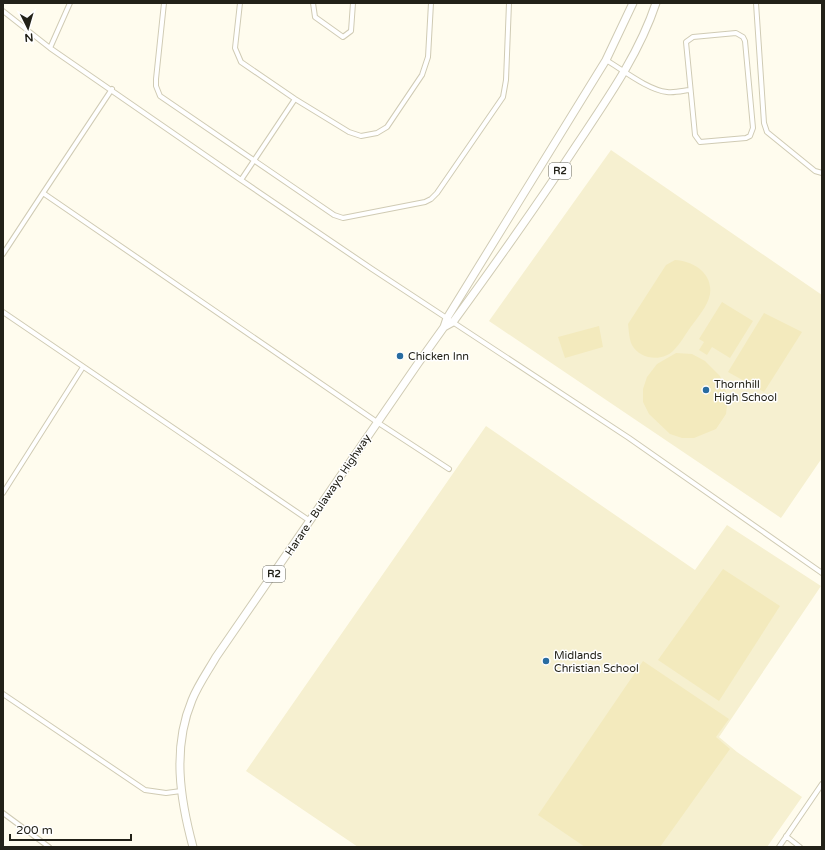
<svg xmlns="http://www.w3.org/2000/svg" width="825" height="850" font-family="'Varela Round',sans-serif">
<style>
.built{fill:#f6f0d0}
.green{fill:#f3eabd}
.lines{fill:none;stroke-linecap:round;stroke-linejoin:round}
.minor-casing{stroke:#d0cbb4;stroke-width:6}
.trunk-casing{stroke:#d0cbb4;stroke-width:9}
.minor{stroke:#fff;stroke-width:4}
.trunk{stroke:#fff;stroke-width:7}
.poi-dot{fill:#286ca1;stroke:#fff;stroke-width:1.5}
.labels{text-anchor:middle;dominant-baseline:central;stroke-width:3;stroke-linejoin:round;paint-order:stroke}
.shield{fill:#fff;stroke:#64645d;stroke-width:1}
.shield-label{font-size:10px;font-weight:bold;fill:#222118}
.poi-label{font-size:11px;fill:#222118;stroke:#fff;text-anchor:start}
.street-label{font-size:11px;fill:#222118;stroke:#fff}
</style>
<rect width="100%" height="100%" fill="#fffcee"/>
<path class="built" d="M611,150L822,295V458L781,518L489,321Z
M486,426L695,570L727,525L821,586L719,737L737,752L802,797L767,847H358L246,771Z"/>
<path class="green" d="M675,260C693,261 713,273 710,294C708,306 697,318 690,328C685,335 680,344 674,350C663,362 640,360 632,345C629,339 629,331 628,324L666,265Z
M722,302L753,321L730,358L712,347L707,355L699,350L704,342L699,339Z
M764,313L802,332L764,392L728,372Z
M599,326L603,347L565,358L558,337Z
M676,353L692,354L705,361L720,376L728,397L726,414L716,429L694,438H682L670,434L649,414L643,402V389L647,377L657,364Z
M723,569L780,606L719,701L658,660Z
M643,661L729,719L716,737L730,749L660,847H585L538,815Z"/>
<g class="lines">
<defs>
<path id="minor" d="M164,3L156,79V86L160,96L334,215L343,218L425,202L431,199L437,193L503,97L506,80L509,3
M240,3L235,48L241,62L295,99L349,132L361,136L377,133L387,127L422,75L428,57L431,3
M313,3L315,17L343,37L351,31L353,3
M756,3L764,123L767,132L815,171L822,173
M3,11L50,48L241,180L372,269L629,438L822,573
M736,33L743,37L745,41L753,128L750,136L746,138L700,142L695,135L686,42L693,37Z
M50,48L70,3
M606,60C623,70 648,90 667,92C674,93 682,91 689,90
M241,180L295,99
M43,193L112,89
M3,254L43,193L377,422L449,469
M3,312L310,521
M3,493L83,367
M3,694L145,790L166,793L181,791
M3,813L49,847
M786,836L800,847
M779,847L822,784"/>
<path id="trunk" d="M444,327L453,322C496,263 538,204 578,143C608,98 639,54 656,3
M193,847C180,799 172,748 192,700C198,685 208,671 216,657L419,362L444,327L447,318L606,60L633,3"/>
</defs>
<use href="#minor" class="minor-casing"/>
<use href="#trunk" class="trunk-casing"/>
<use href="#minor" class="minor"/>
<use href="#trunk" class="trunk"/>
</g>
<g class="poi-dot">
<circle cx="400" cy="356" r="4"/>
<circle cx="706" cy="390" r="4"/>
<circle cx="546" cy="661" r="4"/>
</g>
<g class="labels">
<g class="shield">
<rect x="549" y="163" width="22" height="16" rx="3"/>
<rect x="263" y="566" width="22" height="16" rx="3"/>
</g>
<g class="shield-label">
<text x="560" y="171">R2</text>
<text x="274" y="574">R2</text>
</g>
<g class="poi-label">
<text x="408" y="356">Chicken Inn</text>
<text x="714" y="384">Thornhill<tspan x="714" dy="13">High School</tspan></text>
<text x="554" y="655">Midlands<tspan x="554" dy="13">Christian School</tspan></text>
</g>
<g class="street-label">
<text transform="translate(328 495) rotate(-56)">Harare - Bulawayo Highway</text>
</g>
</g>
<rect width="825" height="850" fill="none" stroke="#222118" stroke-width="8"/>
<g transform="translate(28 28) rotate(175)" stroke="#ffffff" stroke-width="3" paint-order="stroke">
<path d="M0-3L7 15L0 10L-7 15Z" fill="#222118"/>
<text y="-6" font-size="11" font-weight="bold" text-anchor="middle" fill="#222118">N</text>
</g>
<path d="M10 834v6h121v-6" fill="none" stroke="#222118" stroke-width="2"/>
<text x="16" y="834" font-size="12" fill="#222118" stroke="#ffffff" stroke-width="3" paint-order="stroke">200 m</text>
</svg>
